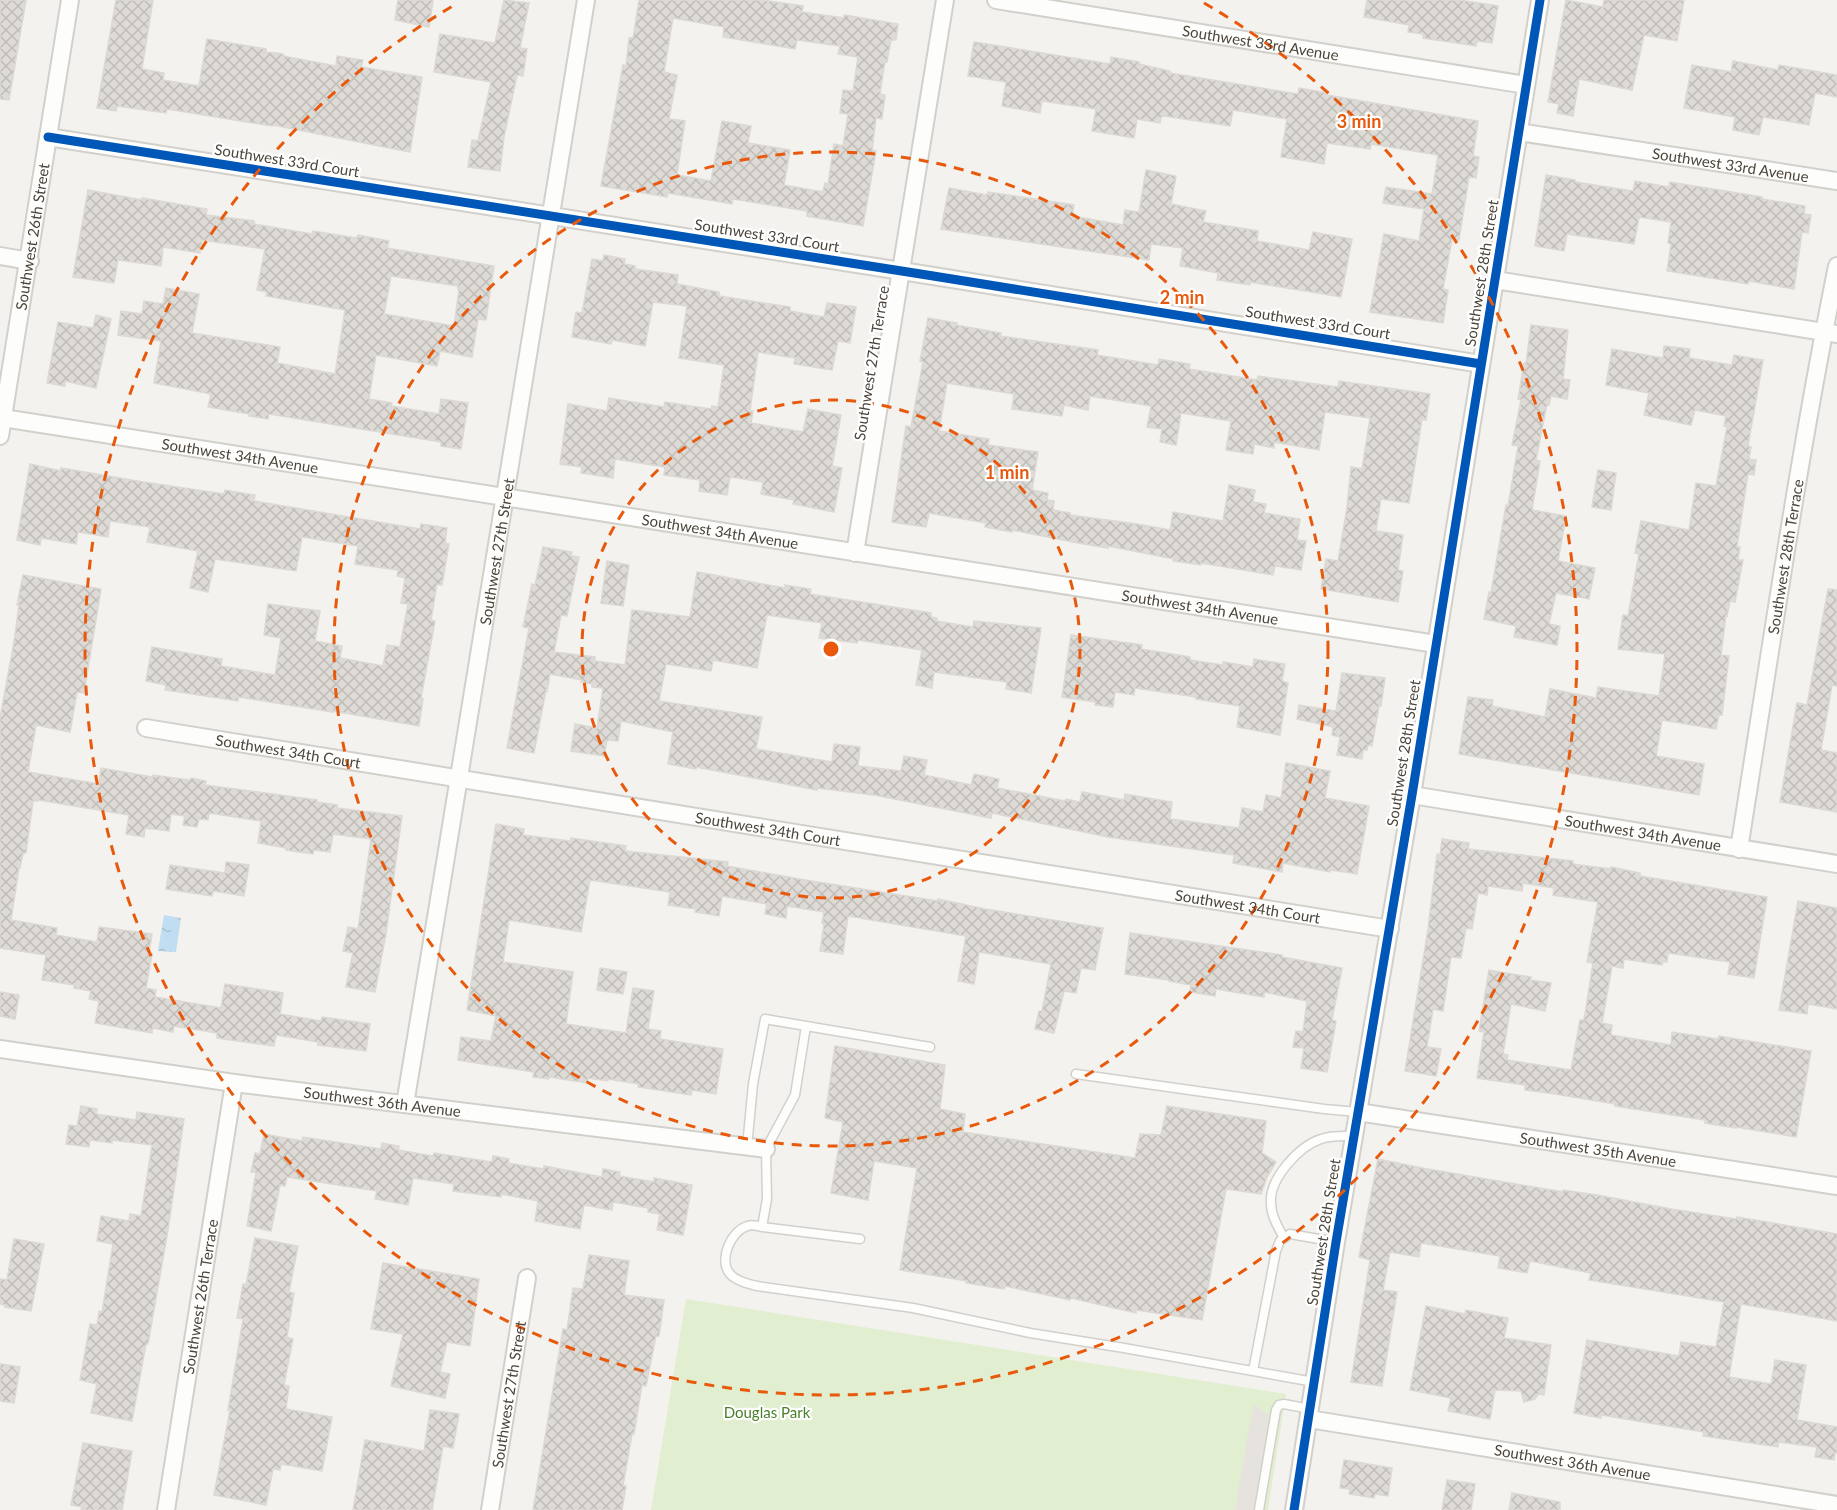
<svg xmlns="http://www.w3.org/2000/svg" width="1837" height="1510" font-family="Lato,sans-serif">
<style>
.green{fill:#e1eecf}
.parking{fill:#e6e3df}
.water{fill:url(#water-ripples)}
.building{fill:url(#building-cross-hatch);stroke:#dcd9d4;stroke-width:1.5;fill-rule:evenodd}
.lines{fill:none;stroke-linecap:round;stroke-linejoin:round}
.service-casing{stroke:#d2d0cb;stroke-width:11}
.minor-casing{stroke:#d2d0cb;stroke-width:20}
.service{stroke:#fdfdfc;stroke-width:8}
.minor{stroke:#fdfdfc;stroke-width:16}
.cycleway-casing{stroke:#fff;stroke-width:13}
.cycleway{stroke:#0057b8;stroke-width:9}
.ring{fill:none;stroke:#e8590c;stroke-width:3;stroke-dasharray:10 8}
.labels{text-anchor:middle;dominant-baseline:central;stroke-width:4.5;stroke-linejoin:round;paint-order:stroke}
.street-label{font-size:15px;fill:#4b4439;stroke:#fff}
.park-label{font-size:15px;fill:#4a7f2a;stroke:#fff}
.centre{fill:#e8590c;stroke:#fff;stroke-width:3}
.ring-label{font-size:18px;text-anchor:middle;font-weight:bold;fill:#e8590c;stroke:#fff;stroke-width:4.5;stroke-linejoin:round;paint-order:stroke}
</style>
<defs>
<pattern id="water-ripples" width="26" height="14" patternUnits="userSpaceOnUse" patternTransform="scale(1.5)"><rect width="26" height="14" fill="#c0ddf1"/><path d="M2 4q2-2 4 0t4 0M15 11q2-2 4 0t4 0" fill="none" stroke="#a6bfcf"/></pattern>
<pattern id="building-cross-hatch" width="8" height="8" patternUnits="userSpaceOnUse" patternTransform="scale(1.5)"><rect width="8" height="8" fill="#dedbd6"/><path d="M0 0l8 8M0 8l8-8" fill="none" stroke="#c0bdb8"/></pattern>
</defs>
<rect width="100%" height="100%" fill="#f4f2ee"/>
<path class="green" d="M686,1299L1286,1394L1268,1510H651Z"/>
<path class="parking" d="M1253,1404L1269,1415L1254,1510H1235Z"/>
<path class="water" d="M164,915L181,918L176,952L158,951Z"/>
<path class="building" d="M0,0H26L9,100L0,99Z
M116,0H153L142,69L164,73L163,80L199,86L207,39L266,49V52L283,54V56L336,66L337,56L363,60L361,67L422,77L410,152L273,125L272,126L167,109L166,113L117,106L116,111L97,108Z
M398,0H433L429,27L395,20Z
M504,0L529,3L520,48L527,49L523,76L517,75L504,137L500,171L468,167L472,140L478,141L491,82L434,72L440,34L495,43Z
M639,0H762L803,6L802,12L844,18V15L898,24L896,40H891L887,62L885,61L880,94L885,95L882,119L876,118L872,150L876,151L863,226L807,216V211L733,199L732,204L668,193L667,197L601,186L623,65L626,66L629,38H633ZM673,18L724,27L723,37L795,49L797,40L840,46L838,54L858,57L853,91L843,90L840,113L848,114L843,146L834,144L828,184L825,183L823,192L784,185L790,150L748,143L751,126L722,121L711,181L677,175L685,121L669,119L677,75L664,72Z
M1367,0H1459L1498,6L1492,43L1477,41L1476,46L1423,38V34L1408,32L1409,25L1364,17Z
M1566,0L1603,7L1604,0H1684L1677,41L1644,35L1632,90L1579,79L1573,116L1557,113L1559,104L1548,102Z
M974,42L1110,64L1111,57L1139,62V64L1170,71V73L1188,76L1298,94L1299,88L1327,93V95L1478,121L1473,156L1479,157L1476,178L1469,177L1459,240L1452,239L1443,289L1448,290L1443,323L1370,312L1384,234L1419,241L1424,209L1383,203L1386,187L1432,194L1438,155L1371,144L1370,149L1327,143L1324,164L1281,157L1287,119L1233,110L1230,126L1164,116L1161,117L1160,123L1137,119L1134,138L1092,131L1096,109L1042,101L1040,113L1002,106L1006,82L968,76Z
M1733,61L1778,70L1779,65L1837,75V97L1815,93L1809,125L1763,117L1759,135L1733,130L1735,117L1684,108L1692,65L1731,72Z
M1146,170L1176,176L1171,204L1206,211L1203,222L1258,231L1257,241L1309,250L1313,232L1352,239L1341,297L1250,282V285L1217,280L1218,273L1180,266L1183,248L1151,244L1149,260L941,229L949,188L987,195L988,192L1074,205L1072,216L1123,225L1125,210L1139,212Z
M1546,175L1575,180V182L1633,191L1635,181L1669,187L1670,182L1762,197V199L1805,206L1804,214L1811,215L1808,233L1802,232L1794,289L1749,281L1748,284L1667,271L1671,244L1668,243L1671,222L1639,217L1634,244L1567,234L1564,251L1535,246Z
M88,190L142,200V198L207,209L206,215L254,221V224L312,234L313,231L357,238L358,235L389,241L387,248L494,266L486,320L478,319L472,357L440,351L437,366L376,355L369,399L392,403L391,406L439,414L441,399L468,403L461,449L441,446V442L269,414L268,419L249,416V414L208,407L211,394L154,383L161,341L118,335L121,311L142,314L144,301L163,304L166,288L199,294L192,333L280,347L277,363L335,374L345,310L266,296L267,292L257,290L265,249L202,240L200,253L163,247L161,266L118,260L114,283L73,277ZM391,276L458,286V290H459L454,326L384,314Z
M604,255L625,259L624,264L635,266V269L678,275L677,284L719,292V296L790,307V311L824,317L827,303L856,307L850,343L838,341L832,370L794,364L795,358L758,352L750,411H753L751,423L803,432L808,409L841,415L832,466L842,468L834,512L793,504L794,500L761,494L763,482L730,477L727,495L699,491L700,480L664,475L665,467L615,459L613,478L581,473L582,467L560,464L568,404L607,411L609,398L664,407L665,402L711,409L712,406L718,407L724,365L679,358L687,306L653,302L645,346L612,340L611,344L572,337L576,312L582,313L592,259L603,261Z
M96,315L111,319L96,388L65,381V386L47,383L58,322L93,328Z
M928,318L957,323L956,325L1001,333L1000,336L1098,350L1097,355L1158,365L1159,359L1190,364L1189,369L1257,380L1258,376L1338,387L1339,381L1430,394L1426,420L1422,419L1409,503L1381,499L1376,531L1403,535L1398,570L1403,571L1398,602L1321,589L1326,559L1338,561L1347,507L1351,467L1362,469L1370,418L1325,412L1319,450L1274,442V448L1254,444L1253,454L1226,450L1231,421L1181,413L1176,445L1160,442L1162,429L1147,427L1151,406L1090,396L1088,410L1064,405L1062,416L1012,409L1014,394L947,383L939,431L989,439L988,445L1038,452L1032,490L1048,493L1047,500L1054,501L1053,510L1070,513V515L1137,524L1170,530L1173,512L1223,521L1229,485L1255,490L1253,502L1266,504L1264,513L1300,519L1297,540L1306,541L1301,570L1275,566L1273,575L1201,563V565L1173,561L1174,559L1108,546V548L1078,543L1012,530V532L985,527L986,523L929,513L926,527L892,522L906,426L911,427L923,362L920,361Z
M1531,325L1568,330L1563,379L1570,380L1567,399L1551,396L1549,405L1547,404L1536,460L1540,461L1532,510L1566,516L1558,561L1595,568L1589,599L1556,593L1549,624L1560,626L1557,645L1514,637L1516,626L1484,619L1489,592L1491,593L1506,505L1508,506L1518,446L1512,445L1521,400L1518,399L1524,363H1526Z
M1664,346L1690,349L1689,358L1732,365L1734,355L1763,360L1748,446L1751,447L1749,459L1756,460L1754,475L1748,474L1737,547H1740L1738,560H1743L1735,602L1730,601L1727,616L1726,615L1721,655L1729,656L1722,715L1719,714L1716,729L1662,720L1656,756L1704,764L1699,795L1459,754L1468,697L1493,700L1492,706L1545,717L1550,689L1596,698L1598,687L1659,696L1665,654L1618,649L1623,615L1628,616L1639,554L1635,553L1641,521L1689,530L1696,483L1716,486L1727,427L1724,426L1726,416L1695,410L1691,425L1644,415L1649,393L1606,385L1612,349L1663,358Z
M30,464L61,471V468L137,481L224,494L225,490L255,495L254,501L420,529L421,524L447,528L445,543L449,544L442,585L437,584L431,620L435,621L421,698L423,699L419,726L333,711V712L238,697V701L165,690L166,685L146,681L152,647L222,659L221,666L275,675L281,638L264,635L268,604L320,611L315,641L342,646L340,658L383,666L387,645L400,647L408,604L401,603L405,578L397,576L398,570L355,564L358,546L302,537L296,571L215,559L208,592L190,588L198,551L147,542L150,527L110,521L108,537L78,532L76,544L41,538L40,545L17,540Z
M1598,470L1616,473L1611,510L1592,507Z
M543,547L572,552L571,556L579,557L567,616L561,615L554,652L595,657V661L625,665L632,610L690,617L697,572L785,588V585L811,589L810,594L931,613V617L937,618L936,621L973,627L974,621L1041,628L1031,693L1006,689L1007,682L934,672L932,688L916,685L922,650L858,640L857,643L819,638L822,623L767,615L757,668L713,660L711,671L666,664L659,701L762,717L756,749L832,762L834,744L860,747L858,766L901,771L904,756L927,760L924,775L971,785L974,774L999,779L997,788L1065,801L1066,799L1080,802L1082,792L1124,800L1125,794L1172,802L1170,819L1239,828L1242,808L1263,812L1266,795L1281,798L1286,763L1330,771L1325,798L1369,806L1357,874L1331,870L1330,872L1283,863L1282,872L1233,863L1234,855L1108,837L992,813L991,818L874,795L817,788V790L696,767V769L668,764L673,732L621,721L618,741L607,740L604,756L571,751L575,724L597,728L603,688L592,687V684L581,682L582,680L550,674L547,691L546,690L534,753L507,748L529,628L523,627L532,584L535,585Z
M607,561L629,565L623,606L601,603Z
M23,575L101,589L84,693L77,692L70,732L36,725L28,772L99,784L101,768L153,777V775L190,780L191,778L206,781L205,785L317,800V802L337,805V808L402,816L386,934L375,992L346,987L353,953L343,951L348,927L358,929L371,839L333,834L330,852L314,850L313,854L286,850V848L258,843L261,821L209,813L208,820L199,819L197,827L183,825L185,816L171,814L169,831L145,828L144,837L126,834L129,815L38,800V801H33L26,853H23L20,868H19L11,920L57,928L56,935L97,942L99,927L152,934L149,953L152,954L146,988L156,990L155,997L221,1008L225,984L283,993L280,1014L321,1021L322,1017L370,1024L366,1051L318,1045V1042L276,1035L274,1046L217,1038V1033L174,1026L173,1032L153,1028L152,1033L95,1023L99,1001L89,999L91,991L74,988V985L42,980L46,955L0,948V718L14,642L19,605H17Z
M1828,589L1837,590V686L1832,685L1821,750L1837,753V812L1780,802L1797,703L1807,705Z
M1071,635L1142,645L1141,649L1190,657V660L1223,665V662L1253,667L1254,659L1285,664L1282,681L1288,683L1280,735L1237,727L1240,706L1196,699V697L1135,688L1134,695L1115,692L1113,707L1095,705L1096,702L1062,697Z
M1342,673L1385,678L1381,706H1379L1372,746L1368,745L1367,750H1363L1362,759L1337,755L1340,737L1332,735L1333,727L1297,719L1299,705L1336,711Z
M496,824L524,829L523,835L570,841L571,838L626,846L625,851L728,862L727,866L805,880L938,901V899L985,909L1103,928L1095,970L1081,968L1076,993L1064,991L1054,1033L1035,1029L1039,1011H1042L1051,964L979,952L974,984L958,981L966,936L848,916L843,954L820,951L824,924L822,923L824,912L787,906L786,918L765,914L767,904L722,896L719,916L695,912L696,909L668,905L670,892L590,880L581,932L509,920L503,962L573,972L566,1024L626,1033L633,988L654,991L648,1029L661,1031L660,1039L723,1049L716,1094L692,1090L691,1095L638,1087L639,1084L608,1079V1081L588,1078L587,1083L549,1077V1079L533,1077L534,1072L458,1060L461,1037L491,1041L496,1016L467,1010Z
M1442,839L1469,843L1468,849L1573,861V864L1611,869V867L1640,873V876L1767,897L1754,978L1728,974L1730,962L1668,953L1667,962L1663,961L1662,965L1624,959L1623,968L1612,966L1602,1023L1612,1025L1611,1035L1671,1045L1672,1032L1718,1039L1719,1036L1811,1051L1796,1137L1736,1127V1128L1705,1123V1120L1615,1106V1104L1555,1094L1533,1091L1525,1090V1085L1477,1078L1484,1032L1479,1031L1489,970L1531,977L1530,980L1551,983L1545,1011L1511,1004L1503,1054L1508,1055L1507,1060L1571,1070L1580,1020H1584L1593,963L1587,962L1598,902L1553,895L1554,888L1523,883L1522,891L1488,886L1487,895L1478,893L1472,929L1466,928L1461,958L1451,957L1443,1011L1433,1009L1427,1047L1441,1049L1436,1076L1405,1071L1428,929L1437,854L1440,855Z
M226,862L249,865L244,896L213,891L212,896L166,889L170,865L225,873Z
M1798,901L1837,908V1009L1808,1004L1807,1014L1779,1010Z
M1130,933L1282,955V957L1342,968L1332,1020L1336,1021L1327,1072L1301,1068L1304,1048L1293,1047L1296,1031L1303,1032L1307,1001L1264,992V997L1216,989L1215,996L1190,992L1191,985L1169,981V980L1125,974Z
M600,968L627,972L623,994L597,990Z
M0,992L19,995L15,1019L0,1016Z
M835,1046L945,1065L940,1109L965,1114L963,1132L1135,1158L1140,1134L1161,1135L1167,1106L1266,1121L1262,1153L1276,1162L1267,1177L1261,1194L1226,1189L1202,1320L1136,1310V1313L1071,1298L1070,1300L1005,1286L1004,1289L966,1283L967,1281L900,1270L917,1168L874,1161L868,1200L831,1193L843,1122L825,1118Z
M81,1106L97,1109L96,1114L136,1120L137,1112L184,1119L168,1230L148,1344H146L132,1421L91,1413L97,1384L80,1380L90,1324L97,1325L99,1311L102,1312L113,1244L97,1241L101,1216L129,1221L130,1214L141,1216L152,1145L112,1140V1143L90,1140L89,1147L66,1144L69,1125L77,1126Z
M264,1134L302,1141L303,1137L381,1149L382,1143L399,1146L398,1150L433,1156L434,1153L492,1162L493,1156L509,1159L508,1163L544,1169V1166L602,1177L603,1169L620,1172L619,1176L654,1182V1178L692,1185L683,1235L657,1230L660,1214L648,1212V1208L613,1202L612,1210L584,1205L580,1229L535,1221L538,1201L501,1194V1197L453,1191L454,1184L413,1178L408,1205L375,1199L377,1191L287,1177L285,1186L280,1185L271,1231L247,1226L256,1172H251L255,1153L260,1154Z
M1378,1159L1422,1168L1563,1192V1190L1597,1195L1671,1209L1736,1219L1737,1217L1837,1234V1321L1741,1304L1729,1377L1771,1384L1775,1360L1806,1365L1797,1420L1837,1427V1453H1835L1834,1460L1815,1457L1817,1447L1778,1442V1447L1703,1436L1704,1432L1601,1415V1418L1574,1413L1587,1340L1679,1356L1681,1342L1716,1347L1724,1302L1589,1280L1591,1273L1530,1261L1527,1273L1498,1268L1500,1256L1421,1243L1419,1257L1390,1252L1383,1290L1397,1292L1382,1386L1351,1382L1370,1260L1359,1257Z
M255,1238L298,1246L289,1292L294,1293L287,1337L293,1339L284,1385L289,1386L286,1409L332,1417L322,1471L281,1464L280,1470L273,1469L266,1505L214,1495L230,1410H228L243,1319L237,1318L243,1284L246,1285Z
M14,1239L44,1244L31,1311L5,1307V1305L0,1304V1279L7,1280Z
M589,1255L629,1261L624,1295L664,1300L659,1336H656L646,1386L642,1385L634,1434H632L623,1486H626L622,1510H533L563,1329L567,1330L573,1288L583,1289Z
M383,1263L479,1279L470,1346L447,1342L440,1372L450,1374L445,1398L391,1386L403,1334L371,1329Z
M1426,1306L1465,1314L1466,1310L1508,1318L1504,1338L1551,1345L1544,1395L1538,1394L1535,1399L1524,1402L1521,1391L1495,1390L1490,1419L1448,1411L1451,1398L1410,1390Z
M0,1364L20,1367L14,1403L0,1401Z
M430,1410L459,1414L453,1448L443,1446L432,1510H353L365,1440L424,1451Z
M83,1443L132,1451L122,1510H81L82,1507L71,1505Z
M1344,1460L1392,1468L1388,1496L1375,1494L1374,1498L1349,1494L1350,1489L1340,1488Z
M1447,1480L1475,1484L1471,1510H1442Z
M1512,1493L1560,1502V1510H1509Z"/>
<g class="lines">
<defs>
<path id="service" d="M806,1026L795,1095L766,1149L767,1199L762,1227L860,1239
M1076,1074L1324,1109L1358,1112
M747,1147L753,1084L765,1019L930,1047
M762,1227C758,1226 752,1224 748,1226C731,1230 718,1260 730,1274C736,1281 748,1284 757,1286L913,1308L1030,1333L1124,1348L1314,1382
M1284,1238C1278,1227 1271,1216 1271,1203C1269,1179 1299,1146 1321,1139C1331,1135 1343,1136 1354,1136
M1253,1371L1276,1251L1280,1241L1290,1234L1336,1242
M1259,1510L1276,1410L1279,1405L1284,1404L1310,1409"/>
<g id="minor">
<path id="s1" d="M996,0L1526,85"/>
<path id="s2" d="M1519,132L1837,181"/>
<path d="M48,137L927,275L1481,364"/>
<path d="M0,256L30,261"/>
<path d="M1495,280L1837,334"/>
<path id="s3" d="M3,418L1436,644"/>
<path id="s4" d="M0,436L70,0"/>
<path d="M855,553L945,0"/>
<path id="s5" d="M146,728L1390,929"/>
<path id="s6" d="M1412,795L1837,864"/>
<path id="s7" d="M1739,849C1770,654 1798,459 1837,266"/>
<path id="s8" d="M0,1049L234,1083L766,1149"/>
<path id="s9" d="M405,1104C466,736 528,368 586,0"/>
<path id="s10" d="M1358,1112L1837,1186"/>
<path id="s11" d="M1309,1419L1837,1505"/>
<path id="s12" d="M166,1510L234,1083"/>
<path id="s13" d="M490,1510L527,1278"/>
<path d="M1294,1510L1336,1242L1412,795L1540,0"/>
</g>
</defs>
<use href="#service" class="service-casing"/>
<use href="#minor" class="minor-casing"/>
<use href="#service" class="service"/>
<use href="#minor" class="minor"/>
<defs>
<path id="cycleway" d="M48,137L927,275L1481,364
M1294,1510L1336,1242L1412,795L1540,0"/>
</defs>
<use href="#cycleway" class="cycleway-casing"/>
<use href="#cycleway" class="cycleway"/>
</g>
<g class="ring">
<circle cx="831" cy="649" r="249"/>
<circle cx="831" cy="649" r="497"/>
<path d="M1204 3A746 746 0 1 1 458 3"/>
</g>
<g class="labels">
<g class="street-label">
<text stroke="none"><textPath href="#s1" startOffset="268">Southwest 33rd Avenue</textPath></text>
<text transform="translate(287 160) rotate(9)">Southwest 33rd Court</text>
<text stroke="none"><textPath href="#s2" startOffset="214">Southwest 33rd Avenue</textPath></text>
<text transform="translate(767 235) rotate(9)">Southwest 33rd Court</text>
<text stroke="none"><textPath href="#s4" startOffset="202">Southwest 26th Street</textPath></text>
<text transform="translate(1481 273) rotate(-81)">Southwest 28th Street</text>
<text transform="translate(1318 322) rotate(9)">Southwest 33rd Court</text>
<text transform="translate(871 363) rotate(-81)">Southwest 27th Terrace</text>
<text stroke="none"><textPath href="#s3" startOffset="240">Southwest 34th Avenue</textPath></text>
<text stroke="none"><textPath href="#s3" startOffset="726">Southwest 34th Avenue</textPath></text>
<text stroke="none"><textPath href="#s9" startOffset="560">Southwest 27th Street</textPath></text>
<text stroke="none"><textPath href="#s7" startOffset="296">Southwest 28th Terrace</textPath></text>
<text stroke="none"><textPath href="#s3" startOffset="1212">Southwest 34th Avenue</textPath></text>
<text stroke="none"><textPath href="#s5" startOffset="144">Southwest 34th Court</textPath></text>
<text transform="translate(1403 753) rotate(-81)">Southwest 28th Street</text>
<text stroke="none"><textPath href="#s5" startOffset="630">Southwest 34th Court</textPath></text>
<text stroke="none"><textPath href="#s6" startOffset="234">Southwest 34th Avenue</textPath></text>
<text stroke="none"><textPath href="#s5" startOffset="1116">Southwest 34th Court</textPath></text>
<text stroke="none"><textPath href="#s8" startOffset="386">Southwest 36th Avenue</textPath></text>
<text stroke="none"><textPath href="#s10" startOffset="243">Southwest 35th Avenue</textPath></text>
<text transform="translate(1323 1232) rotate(-81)">Southwest 28th Street</text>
<text stroke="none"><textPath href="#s12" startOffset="216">Southwest 26th Terrace</textPath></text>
<text stroke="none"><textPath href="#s13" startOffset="117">Southwest 27th Street</textPath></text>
<text stroke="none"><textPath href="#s11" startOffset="267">Southwest 36th Avenue</textPath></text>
</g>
<g class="park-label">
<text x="767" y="1412">Douglas Park</text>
</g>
</g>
<circle cx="831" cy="649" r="9" class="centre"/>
<g class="ring-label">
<text x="1359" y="128">3 min</text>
<text x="1182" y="304">2 min</text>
<text x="1007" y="479">1 min</text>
</g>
</svg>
